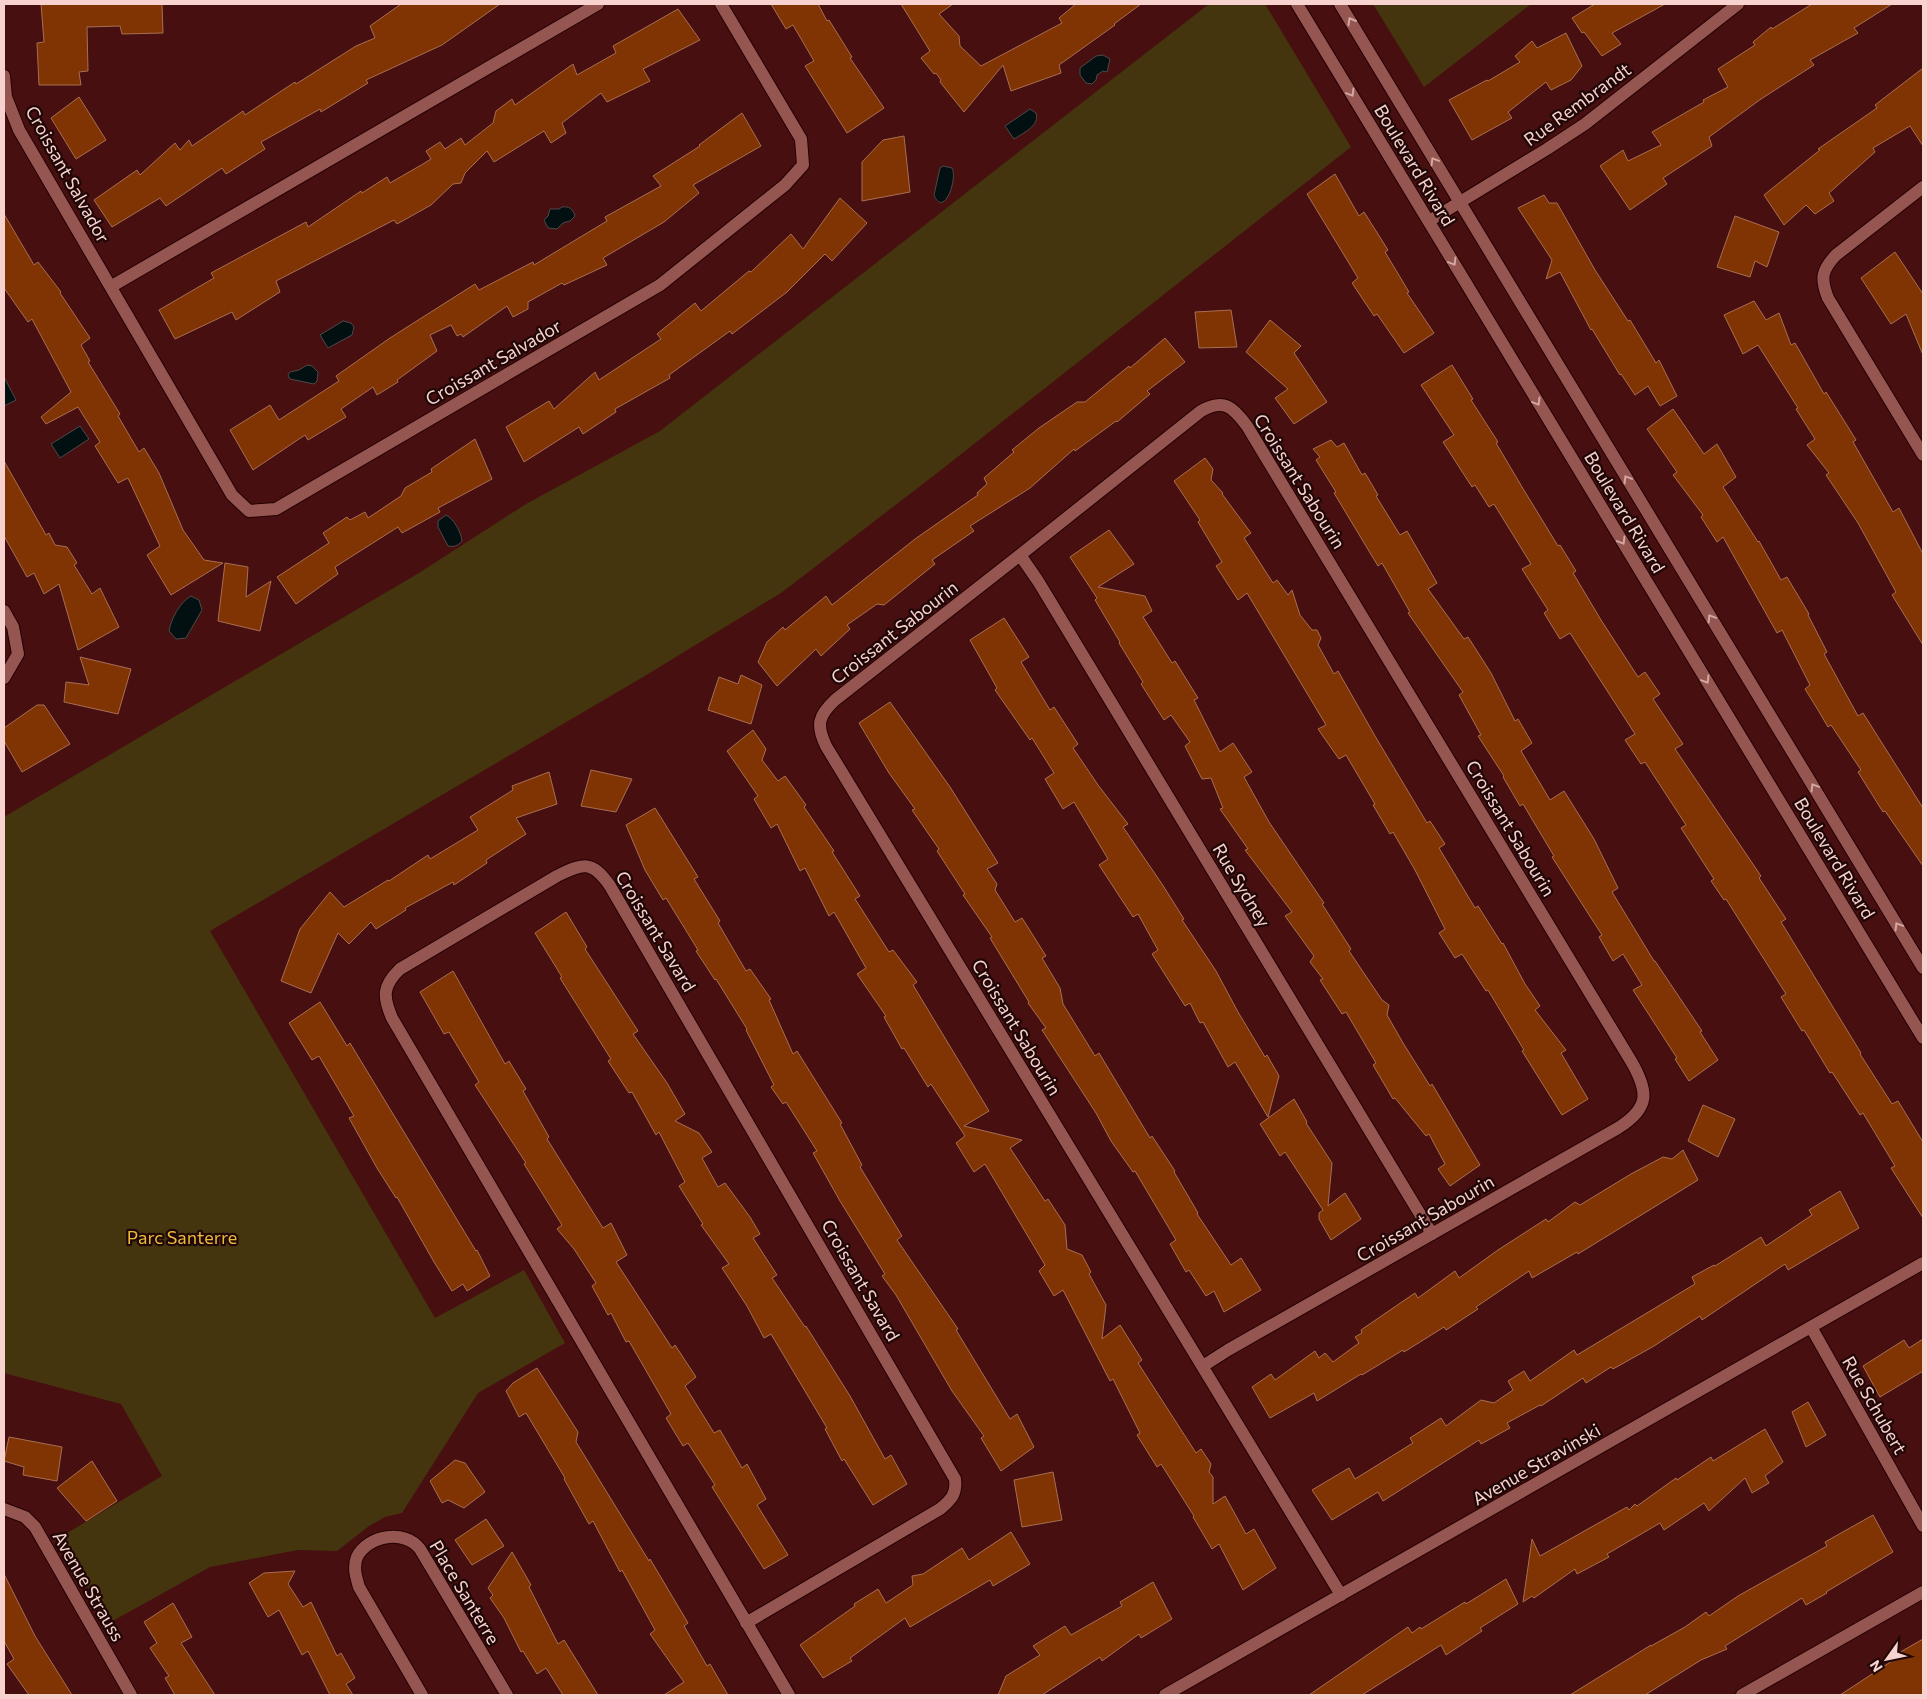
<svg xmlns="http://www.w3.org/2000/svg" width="1927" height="1699" font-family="Commissioner,sans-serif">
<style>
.green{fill:#45350f}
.water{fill:#021012;stroke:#4c4a4a}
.building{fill:#813403;stroke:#a86e53}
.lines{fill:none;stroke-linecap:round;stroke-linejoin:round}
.minor-casing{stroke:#250002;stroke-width:14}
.minor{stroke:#955651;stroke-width:12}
.oneway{stroke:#d5a7a2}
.labels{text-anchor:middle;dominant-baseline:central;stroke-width:4.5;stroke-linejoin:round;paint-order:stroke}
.street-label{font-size:18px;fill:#f7d2ce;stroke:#1e0706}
.park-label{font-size:18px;fill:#efbb3b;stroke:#1e0706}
</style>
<rect width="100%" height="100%" fill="#470f0f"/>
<path class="green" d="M1209,4H1265L1351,147L941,470L781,593L643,677L210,931L435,1318L524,1270L565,1343L478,1393L402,1513L385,1517L369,1526L337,1551L298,1550L210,1567L109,1623L59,1538L162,1476L121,1404L4,1373V817L419,573L526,504L660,431Z
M1373,4H1531L1424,87Z"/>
<path class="water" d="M1103,55L1110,59L1107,72L1103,71L1097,75L1096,80L1092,84L1086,83L1080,75V68L1096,56Z
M1030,109L1036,113C1040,126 1023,133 1014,139L1005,126Z
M943,166L952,168C958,178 944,219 934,195L940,168Z
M562,207C569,206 573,209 575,216L570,221L563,223L557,229L548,228L544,220L548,216L550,209H559Z
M343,321L351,323L354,327L352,335L328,348L320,335Z
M307,365L312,366L318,372L317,381L314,384L290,379L288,375L290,372L299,370Z
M4,377L16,400L4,406Z
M80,426L89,439L60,458L51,444Z
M446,515C454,519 461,532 462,541C458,546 454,547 448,546L438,527V521Z
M191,596L199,600L202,610L186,638L176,639L169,631C171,619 180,602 191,596Z"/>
<path class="building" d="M41,4H162L163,33L122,34L120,26L87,27L88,71L79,72L81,85H39L37,43L44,42Z
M401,4H500L442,45L366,80L368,83L321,112L320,109L261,142L265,149L226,174L222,168L166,206L160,198L112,227L94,200L137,170L140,175L175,143L180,150L189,140L192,146L243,111L245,115L295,82L296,84L356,46L375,38L370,26Z
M771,4H818L827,21L829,20L852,57L850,58L884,108L847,133L805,66L814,61L793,25L786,29Z
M901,4H953L939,14L959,36L960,46L981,66L1062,23L1059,18L1076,4H1141L1114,24L1115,25L1059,65L1061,73L1011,91L1003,65L964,112L940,82L941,80L936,73L934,74L921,58L930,51Z
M1595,4H1665L1612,33L1621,44L1602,56L1584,32L1582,33L1572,18Z
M1812,4H1892L1854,28L1858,33L1810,60L1814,65L1761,99L1709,137L1712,146L1663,178L1667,184L1630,210L1600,166L1623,150L1628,161L1661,145L1652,132L1704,102L1703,100L1728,87L1718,69L1755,45L1753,42L1771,27L1772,29Z
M678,9L700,40L643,69L650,81L607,102L601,93L562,123L566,133L551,143L544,131L494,162L487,151L465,173L461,183L453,184L431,205L397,224L394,220L276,281L280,292L236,320L232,312L175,339L159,310L214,278L211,273L306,222L308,227L361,191L362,193L387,177L390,183L423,164L431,159L426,151L440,142L445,149L461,138L465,145L493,123L496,111L512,99L515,105L573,64L577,75L616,53L613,46Z
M1566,33L1582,66L1571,80L1551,90L1546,82L1508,112L1512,118L1472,140L1449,100L1487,80L1488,81L1520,62L1515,56L1532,41L1537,48Z
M1923,68V146L1910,126L1873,148L1875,152L1829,193L1834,201L1815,214L1806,205L1784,225L1764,195L1820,150L1818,149L1877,108L1875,105Z
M79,97L106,140L76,159L51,118Z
M742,113L761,146L693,185L699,193L664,222L603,258L607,265L564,285L562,283L528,302V309L513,317L507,306L463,337L461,334L457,336L451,325L430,335L437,351L397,380L398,382L377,395L373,387L341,409L346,417L308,440L305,435L253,470L230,430L270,405L279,420L339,381L336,376L390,338L475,284L479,290L533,262L534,265L607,221L605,217L661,186L653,176L700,146L699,145Z
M904,136L910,192L862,201V162L883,140Z
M1335,174L1359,216L1364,212L1388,250L1385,252L1409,292L1407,293L1434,333L1404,353L1377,314L1374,316L1352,283L1358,278L1307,194Z
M1544,195L1549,203H1557L1595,270L1628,321L1630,320L1656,363L1659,360L1677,396L1660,406L1648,386L1635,395L1621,374L1620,375L1592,329L1591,330L1560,272L1546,279L1552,260L1518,208Z
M840,198L867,223L832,261L825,254L787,292L732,334L730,331L669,375L670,378L615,409L616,412L583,434L579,427L524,462L506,427L549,401L554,409L595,372L599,380L661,339L657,334L695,303L701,311L749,271L751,272L791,234L803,249Z
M4,214L34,265L38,262L61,292L60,293L90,338L81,345L90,361L88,362L120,414L118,416L139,452L144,448L159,473L183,530L204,560L223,563L171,595L147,555L160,546L128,478L118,483L95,446L100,442L78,407L46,424L41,417L71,392L32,319L28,322L4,288Z
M1735,216L1779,232L1767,267L1755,261L1750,277L1717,267Z
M1895,252L1923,294V355L1906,314L1891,324L1861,278Z
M1754,301L1766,320L1779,313L1791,345L1795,343L1824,394L1826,392L1848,427L1856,440L1853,442L1893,512L1899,508L1923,554V645L1892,595L1896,592L1858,523L1826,475L1829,473L1807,445L1815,439L1796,409L1798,408L1758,345L1743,354L1724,315Z
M1231,310L1237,347L1199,348L1195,312Z
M1270,320L1301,346L1294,353L1327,402L1294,424L1275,398L1288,389L1246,352Z
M1165,338L1185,362L1147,391L1150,394L1117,422L1116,421L1075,451L1074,449L1030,488L970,526L974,531L932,560L935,564L884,605L877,604L847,625L850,629L821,656L816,649L777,686L758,662L767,642L783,627L785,630L826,596L832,605L915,539L978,495L977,493L987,484L984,478L1014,452L1012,450L1039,428L1077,402H1085L1129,366L1130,368Z
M1452,365L1473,399L1471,400L1498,442L1496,443L1522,487L1558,546L1560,545L1576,571L1573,573L1601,620L1638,677L1645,672L1660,694L1653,699L1683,744L1675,749L1761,876L1759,878L1786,919L1781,922L1861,1053L1860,1054L1892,1104L1898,1101L1923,1142V1218L1891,1168L1895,1166L1863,1113L1860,1115L1832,1072L1830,1073L1804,1030L1802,1031L1781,997L1786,994L1726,899L1724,900L1711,881L1714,879L1681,828L1686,825L1645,762L1641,764L1625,740L1635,734L1570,633L1560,639L1544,613L1548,610L1522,569L1531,564L1494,504L1489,507L1475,485L1472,487L1443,442L1454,435L1421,385Z
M1673,409L1704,454L1717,444L1736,477L1723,487L1758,542L1759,541L1781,580L1787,577L1809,614L1808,615L1827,652L1824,654L1858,716L1863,713L1923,808V866L1885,811L1883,812L1858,772L1861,770L1831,725L1828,727L1818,710L1805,689L1810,685L1782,630L1777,633L1723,537L1717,542L1701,517L1703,515L1673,475L1677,472L1647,429Z
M475,439L492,479L438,508L440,512L402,533L398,527L335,567L338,574L296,604L277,577L329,543L323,533L347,517L350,520L365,512L368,518L401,496L405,488L432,472L431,469Z
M1331,440L1337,447L1344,443L1362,475L1365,473L1378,495L1376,496L1400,535L1407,531L1437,583L1428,589L1464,639L1468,637L1491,673L1515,721L1518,719L1532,743L1521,751L1550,800L1564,791L1594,839L1618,888L1612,892L1654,961H1655L1702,1031L1700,1032L1718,1060L1689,1081L1675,1059L1677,1058L1633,990L1642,985L1623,954L1613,961L1599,937L1602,935L1552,857L1554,856L1523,804L1520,806L1503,777L1504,776L1478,736L1481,735L1459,695L1463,692L1408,613L1410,612L1382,563L1378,566L1334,493L1336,492L1316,460L1320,457L1313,449Z
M1205,458L1213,469L1211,480L1223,493L1222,494L1251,533L1244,538L1273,583L1277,580L1288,595L1292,590L1300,615L1312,630H1317L1321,638L1318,645L1334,674L1338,671L1375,736L1427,823L1430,821L1445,844L1439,848L1475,908L1478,906L1502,944L1503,943L1525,984L1540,1006L1535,1010L1566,1050L1561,1053L1588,1099L1562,1115L1522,1051L1524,1050L1488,990L1486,991L1462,954L1455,958L1439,933L1445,929L1415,870L1393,832L1390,834L1373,805L1375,804L1346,755L1339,759L1318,729L1326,725L1247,593L1238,600L1216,566L1222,562L1198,522L1200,520L1174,481Z
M4,461L46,535L49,533L55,545L67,547L77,563L74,565L92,594L100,588L119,627L78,650L59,584L44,594L34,573L27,577L4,536Z
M1109,530L1134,564L1098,587L1145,596L1152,611L1143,617L1172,663L1175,661L1198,698L1194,700L1220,752L1233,743L1252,772L1244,777L1269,822L1324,903L1322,904L1351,949L1349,951L1382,1000L1389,1005L1387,1015L1403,1043L1430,1086L1432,1084L1480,1165L1450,1186L1438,1169L1445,1164L1429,1134L1426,1136L1395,1098L1393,1099L1373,1065L1376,1063L1346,1012L1342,1014L1320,980L1323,979L1310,962L1314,956L1285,916L1292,912L1245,850L1248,849L1220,809L1223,808L1211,778L1202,779L1185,746L1190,742L1171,715L1164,720L1141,684L1143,682L1119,643L1120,642L1095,600L1097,598L1070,557Z
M225,563L248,567L246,597L271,581L260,631L218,621Z
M1004,618L1029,657L1021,662L1050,710L1054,707L1078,744L1073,748L1098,785L1128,824L1123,827L1162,884L1184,919L1182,920L1216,971L1238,1012L1265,1057L1267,1055L1279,1076L1268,1117L1235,1062L1228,1067L1203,1022L1200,1023L1190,1003L1185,1006L1152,954L1158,950L1138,914L1133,917L1099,865L1108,859L1074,802L1063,809L1045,779L1054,773L1032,738L1030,740L995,690L997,688L970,640Z
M80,657L131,669L118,714L64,702L66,682L89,685Z
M741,675L762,685L751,724L708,710L719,677L738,684Z
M890,702L950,787L998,863L987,869L997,884L995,890L1015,922L1022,918L1046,956L1042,958L1060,988L1063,1004L1095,1056L1099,1053L1150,1138L1152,1136L1175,1171L1174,1172L1198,1213L1197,1214L1231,1265L1241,1258L1261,1290L1224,1312L1214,1291L1206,1296L1189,1270L1186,1272L1170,1244L1176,1240L1135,1171L1133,1172L1111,1141L1096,1113L1042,1030L1046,1028L1028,1003L1029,1002L990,938L992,937L963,895L965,894L937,851L939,849L912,810L915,809L889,773L859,723Z
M37,705H44L70,744L22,772L4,741V728Z
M753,730L766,749L762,760L778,781L785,776L806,805L804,807L834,851L832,852L860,896L855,899L889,952L893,950L917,982L913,985L989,1111L964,1126L1022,1140L1010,1148L1045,1201L1048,1199L1065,1225L1067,1249L1082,1255L1091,1272L1089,1274L1106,1305L1102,1339L1120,1325L1142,1360L1138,1363L1196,1453L1201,1449L1211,1464L1209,1472L1213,1477V1504L1225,1496L1246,1534L1254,1529L1276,1568L1243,1590L1219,1544L1212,1549L1193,1517L1194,1516L1161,1464L1157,1467L1137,1435L1140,1433L1113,1379L1110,1381L1063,1290L1054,1296L1039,1271L1045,1265L985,1164L974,1172L956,1143L965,1136L931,1084L928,1087L904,1048L902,1049L884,1017L886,1016L857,974L866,968L834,912L829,916L805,868L800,871L777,824L771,828L754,799L758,796L727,751Z
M591,770L632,779L616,812L581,806Z
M549,772L557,804L516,818L526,834L486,860L487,863L454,885L453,882L405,908L406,910L376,929L371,922L349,944L338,933L311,993L281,981L300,929L330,892L344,907L388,880L389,881L428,855L430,859L478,830L470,817L513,790L512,786Z
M655,808L698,877L694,879L720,921L718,923L746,971L750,969L771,999L769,1000L793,1054L797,1051L842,1123L840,1124L862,1165L860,1167L902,1236L897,1240L958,1329L956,1330L1010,1419L1017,1414L1034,1447L1001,1471L981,1438L984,1436L952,1391L896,1295L882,1276L885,1274L840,1201L813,1153L817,1151L786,1102L783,1104L771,1087L774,1085L746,1030L747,1029L716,979L715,980L696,951L698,950L666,898L663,900L645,870L626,825Z
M566,912L587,947L585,949L638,1031L633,1034L667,1083L685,1114L675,1121L699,1133L712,1152L702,1158L718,1187L725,1183L750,1217L760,1234L753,1238L777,1275L772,1278L805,1327L806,1326L850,1396L885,1459L891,1455L907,1484L873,1505L844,1459L842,1461L825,1429L827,1428L771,1334L764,1338L747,1306L722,1268L729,1264L701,1225L703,1224L679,1186L685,1182L659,1132L656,1135L632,1092L629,1093L608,1061L611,1059L560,978L562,977L535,933Z
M453,971L505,1064L509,1061L526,1089L523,1091L549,1137L547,1139L572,1179L603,1228L611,1223L627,1255L616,1262L672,1348L675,1345L696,1377L685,1386L714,1433L720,1430L742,1468L747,1464L766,1499L757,1505L788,1555L764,1569L712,1487L715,1485L688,1443L683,1446L666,1418L671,1414L629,1341L626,1342L611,1313L608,1315L592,1286L596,1283L574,1249L557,1229L562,1225L524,1164L526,1163L475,1085L479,1082L449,1032L444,1034L420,992Z
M320,1002L347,1046L350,1043L476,1251L477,1250L490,1276L467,1291L463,1284L452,1291L434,1262L397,1197L396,1198L377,1168L349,1118L354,1116L319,1056L312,1060L289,1023Z
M1294,1099L1307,1122L1306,1123L1332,1163L1328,1206L1345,1193L1361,1219L1331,1240L1319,1219V1213L1323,1210L1285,1152L1280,1156L1260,1124Z
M1703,1105L1735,1119L1718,1157L1688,1141Z
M1683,1150L1698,1180L1578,1254L1577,1252L1532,1278L1529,1271L1476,1307L1478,1309L1446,1330L1444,1327L1404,1352L1403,1350L1362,1375L1361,1374L1317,1401L1314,1393L1270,1418L1252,1387L1271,1374L1275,1380L1315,1351L1319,1358L1325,1353L1333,1362L1359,1343L1355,1337L1362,1333L1361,1330L1415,1293L1418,1298L1455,1271L1459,1278L1498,1250L1546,1219L1548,1222L1575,1202L1580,1205L1631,1174L1663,1157L1672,1159Z
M1840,1191L1859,1228L1788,1270L1785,1264L1702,1320L1700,1316L1654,1346L1613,1369L1611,1367L1586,1383L1583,1378L1541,1406L1540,1405L1507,1423L1510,1428L1481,1444L1479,1440L1383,1501L1378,1492L1332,1520L1312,1490L1349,1468L1355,1479L1413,1443L1410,1438L1441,1418L1446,1426L1481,1400L1494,1403L1513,1390L1508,1381L1524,1371L1530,1381L1574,1350L1577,1355L1695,1284L1692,1277L1714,1265L1715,1266L1761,1237L1766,1246L1812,1215L1809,1210Z
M1923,1339V1371L1880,1397L1863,1366L1904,1340L1909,1348Z
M537,1368L578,1432L576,1442L649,1561L650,1559L688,1623L684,1626L707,1666L710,1664L728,1695H664L684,1682L650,1634L655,1630L622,1570L620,1572L593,1521L589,1524L564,1479L565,1478L526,1413L519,1417L506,1391L513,1383Z
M1808,1402L1826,1435L1806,1447L1792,1412Z
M1765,1429L1783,1462L1765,1476L1769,1483L1752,1493L1745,1478L1709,1511L1704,1503L1664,1530L1660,1523L1607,1554L1609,1557L1577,1574L1575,1569L1534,1598L1532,1596L1523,1602L1532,1539L1540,1556L1627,1507L1629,1510L1635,1504L1637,1506L1676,1478L1677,1480L1711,1457L1713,1461Z
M9,1437L62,1447L57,1481L23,1475L24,1467L4,1461Z
M455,1460L465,1463L485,1492L464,1508L448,1500L442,1503L430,1481Z
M92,1461L117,1501L86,1521L57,1488Z
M1053,1472L1062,1520L1022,1527L1014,1480Z
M1873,1515L1893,1552L1826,1592L1827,1593L1806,1605L1802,1598L1725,1646L1727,1649L1701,1660L1645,1695H1570L1651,1645V1646L1685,1627L1706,1612L1709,1616L1738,1596L1827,1546L1825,1542Z
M486,1519L504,1546L472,1565L455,1540Z
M1011,1532L1030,1564L993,1586L990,1580L910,1627L905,1618L850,1658L852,1661L823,1678L800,1645L855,1606L854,1604L878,1589L886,1603L913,1585L912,1576L923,1574L962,1548L969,1560Z
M512,1552L531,1585L529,1587L558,1644L564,1640L598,1695H563L546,1668L537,1674L523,1651L521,1652L504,1618L490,1598L493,1595L488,1588Z
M295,1571L288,1584L303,1607L311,1602L337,1656L341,1653L355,1678L346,1684L353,1695H330L308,1651L302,1655L279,1610L268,1617L249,1583L264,1573Z
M4,1574L35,1636L72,1695H29L7,1664L14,1659L4,1641Z
M1506,1579L1518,1604L1480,1628L1482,1631L1446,1655L1441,1645L1362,1695H1309L1408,1627L1412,1633L1420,1627L1421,1629L1465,1602L1466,1604Z
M1153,1582L1172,1619L1141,1638L1139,1634L1102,1661L1100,1657L1042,1695H998L1006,1676L1040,1655L1033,1646L1065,1626L1071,1635L1122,1606L1120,1602Z
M173,1603L192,1637L181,1643L215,1695H175L165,1678L169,1676L150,1648L157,1643L144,1622Z
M1923,1639V1695H1840L1892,1661L1890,1658Z"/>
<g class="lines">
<defs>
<path id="minor" d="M1297,4L1923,1038
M1340,4L1923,968
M4,76L6,97L19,130L232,495L249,511L276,509L660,285L785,185L803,165L801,139L721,4
M1923,187L1836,255C1822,270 1820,278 1828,298L1923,455
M1429,221L1547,149L1585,124L1738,4
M112,286L598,4
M1020,555L1038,581L1432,1234
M4,611L13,627L18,654L4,678
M1811,1327L1923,1526
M1203,1366L1228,1350L1618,1128C1650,1108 1649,1092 1631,1061L1247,426C1233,407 1224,398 1201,411L1020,555L835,700C818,716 816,725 826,746L1341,1595
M4,1509L25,1517L35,1527L131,1695
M746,1623L940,1509C951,1500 957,1494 955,1479L610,886C592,860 583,863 557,876L400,969C382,986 383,997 392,1018L789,1695
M422,1695L359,1587C356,1577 353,1567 357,1557C368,1535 405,1529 420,1549L507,1695
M1165,1695L1923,1263
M1742,1695L1923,1592"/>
</defs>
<use href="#minor" class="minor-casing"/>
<use href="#minor" class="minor"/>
</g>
<defs><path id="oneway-chevron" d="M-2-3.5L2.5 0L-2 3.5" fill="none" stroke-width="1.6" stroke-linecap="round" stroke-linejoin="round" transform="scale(1.25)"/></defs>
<g class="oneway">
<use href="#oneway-chevron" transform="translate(1351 21) rotate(-120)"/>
<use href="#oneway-chevron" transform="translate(1351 93) rotate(59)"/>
<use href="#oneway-chevron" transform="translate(1434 161) rotate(-121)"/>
<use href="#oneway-chevron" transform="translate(1453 262) rotate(59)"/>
<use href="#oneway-chevron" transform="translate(1537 402) rotate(59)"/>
<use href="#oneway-chevron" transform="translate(1627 479) rotate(-121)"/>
<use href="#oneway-chevron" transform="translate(1622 541) rotate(59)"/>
<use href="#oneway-chevron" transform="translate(1711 618) rotate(-121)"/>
<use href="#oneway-chevron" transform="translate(1706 680) rotate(59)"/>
<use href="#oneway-chevron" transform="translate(1814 787) rotate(-121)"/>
<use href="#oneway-chevron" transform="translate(1898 926) rotate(-121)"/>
</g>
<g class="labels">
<g class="street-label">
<text transform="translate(1577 104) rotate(-36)">Rue Rembrandt</text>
<text transform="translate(1415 165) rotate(59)">Boulevard Rivard</text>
<text transform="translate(68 174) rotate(61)">Croissant Salvador</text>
<text transform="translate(493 362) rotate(-30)">Croissant Salvador</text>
<text transform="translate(1300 481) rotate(58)">Croissant Sabourin</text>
<text transform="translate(1625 512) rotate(59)">Boulevard Rivard</text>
<text transform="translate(894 632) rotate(-38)">Croissant Sabourin</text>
<text transform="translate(1511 828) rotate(59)">Croissant Sabourin</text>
<text transform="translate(1835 858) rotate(59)">Boulevard Rivard</text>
<text transform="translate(1242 885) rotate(59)">Rue Sydney</text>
<text transform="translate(656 931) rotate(59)">Croissant Savard</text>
<text transform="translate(1017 1027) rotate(59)">Croissant Sabourin</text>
<text transform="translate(1425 1218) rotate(-30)">Croissant Sabourin</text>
<text transform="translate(861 1280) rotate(60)">Croissant Savard</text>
<text transform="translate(1875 1405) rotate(60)">Rue Schubert</text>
<text transform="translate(1536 1464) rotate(-30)">Avenue Stravinski</text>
<text transform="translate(89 1586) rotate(60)">Avenue Strauss</text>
<text transform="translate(465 1592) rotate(59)">Place Santerre</text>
</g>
<g class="park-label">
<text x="182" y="1237">Parc Santerre</text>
</g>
</g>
<rect width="1927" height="1699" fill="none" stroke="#f7d2ce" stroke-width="10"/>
<g transform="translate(1887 1659) rotate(237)" stroke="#1e0706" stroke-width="4" paint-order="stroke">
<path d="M0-4L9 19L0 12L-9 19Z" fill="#f7d2ce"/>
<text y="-8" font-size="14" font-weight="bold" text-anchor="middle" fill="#f7d2ce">N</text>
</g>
</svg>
